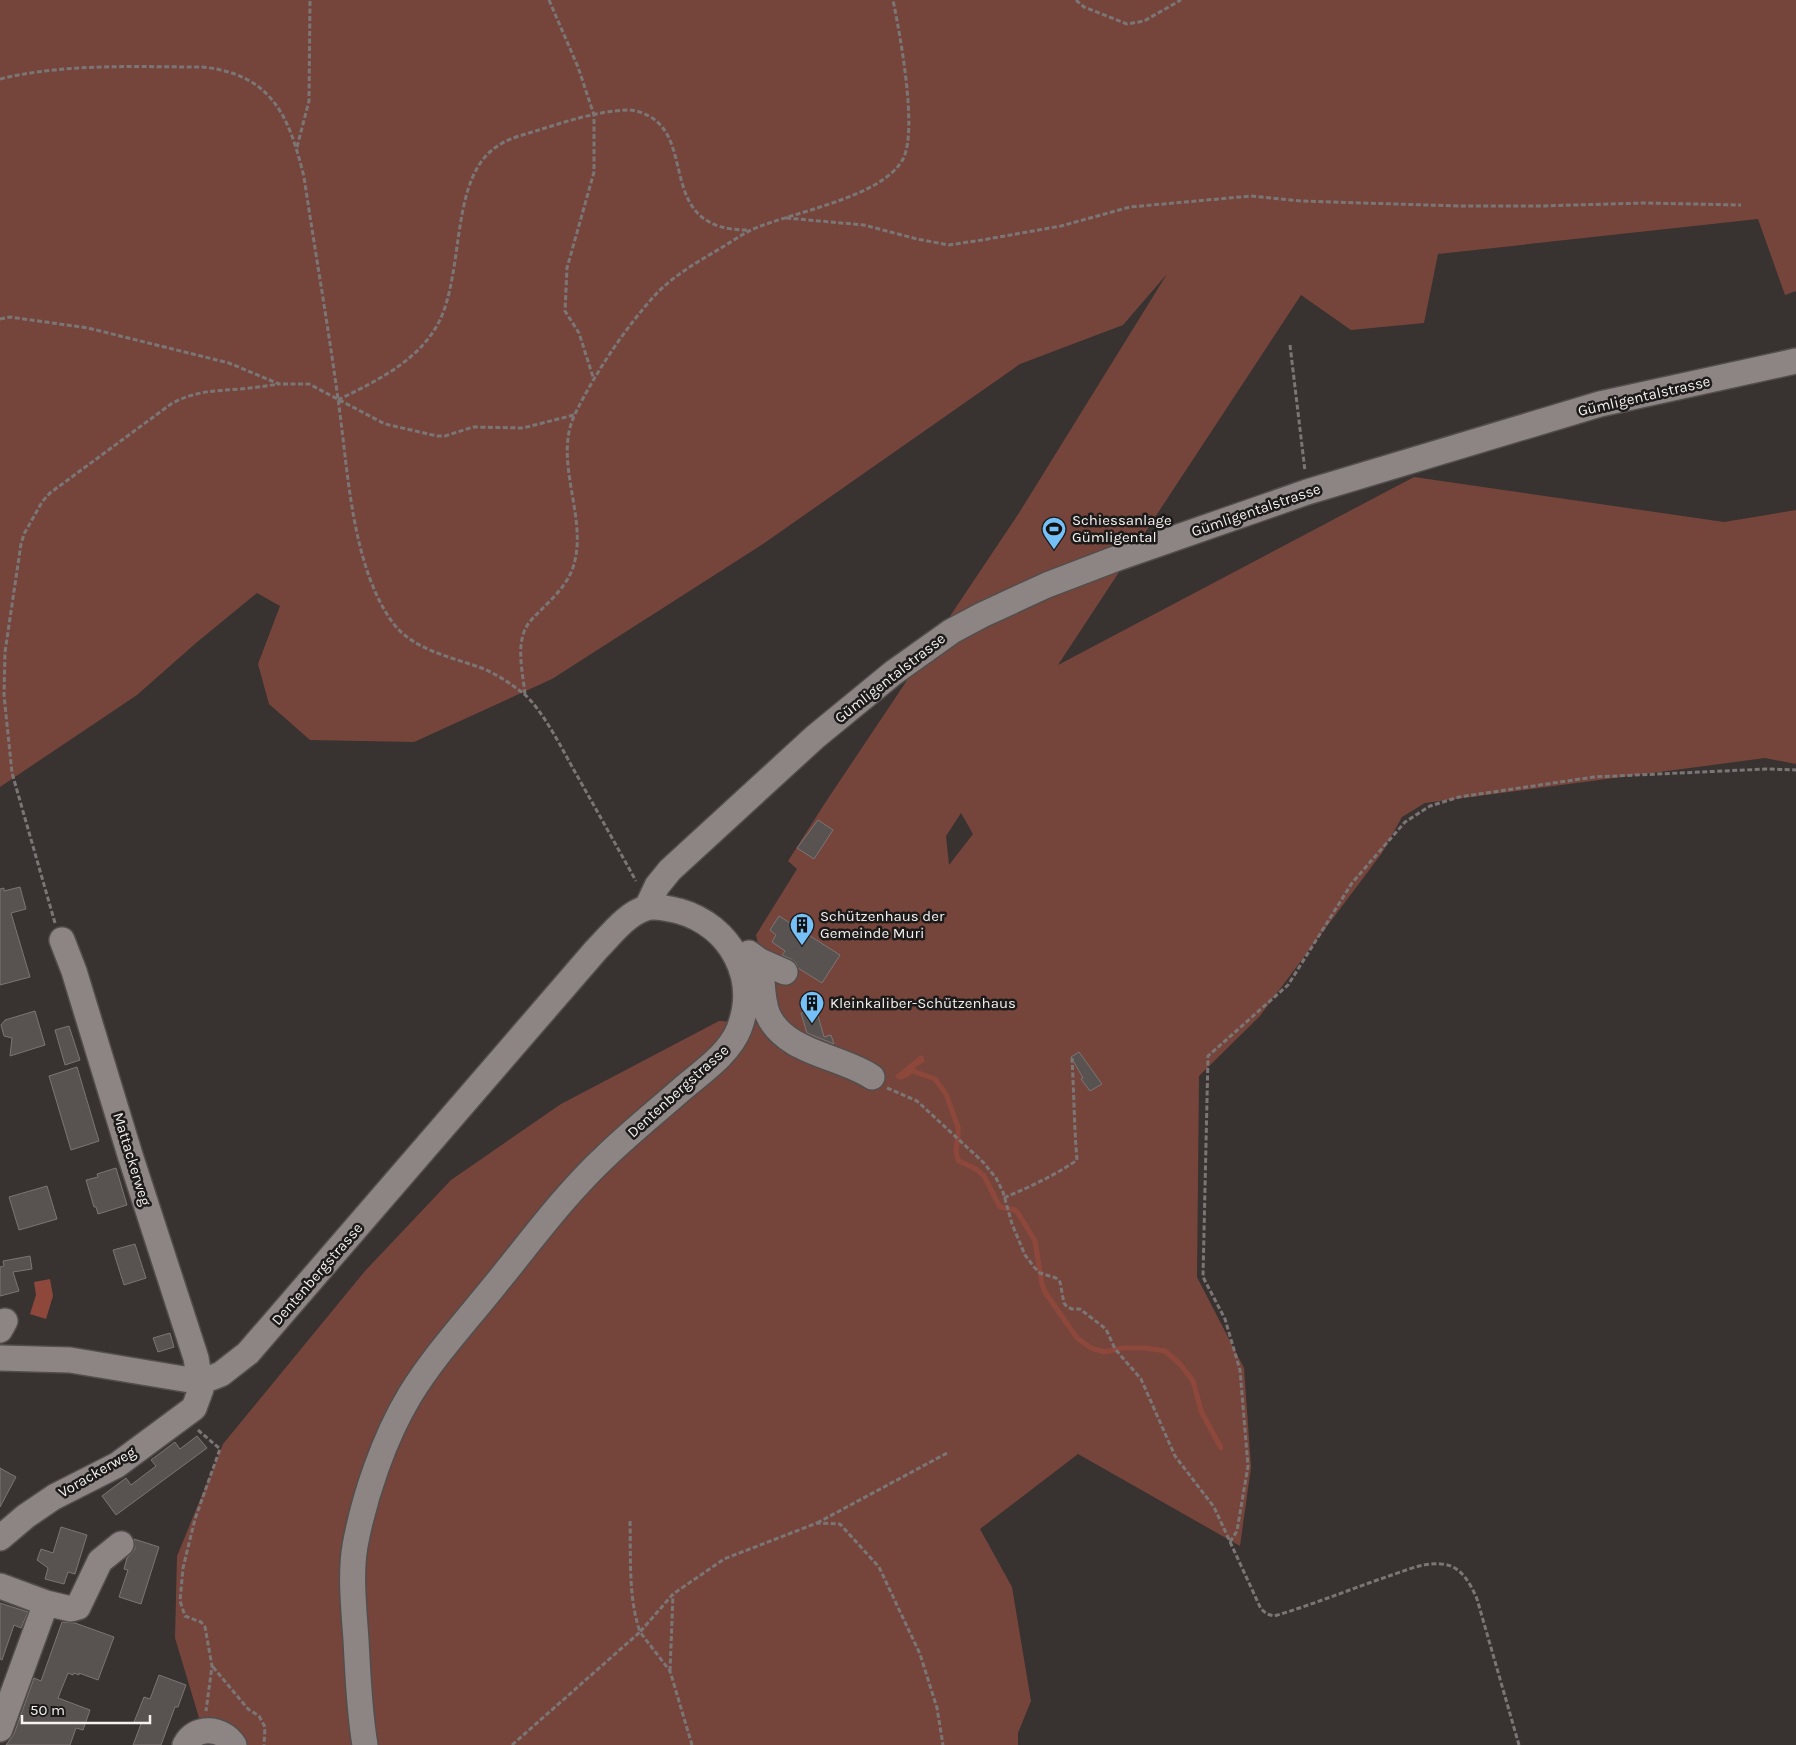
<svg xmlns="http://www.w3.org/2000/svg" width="1796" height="1745" font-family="Karla,sans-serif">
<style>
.green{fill:#75453c;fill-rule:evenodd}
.water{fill:#8e483b}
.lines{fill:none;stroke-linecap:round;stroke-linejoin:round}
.stream{stroke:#8e483b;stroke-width:5}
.building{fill:#585250;stroke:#7c7574}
.minor-casing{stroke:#524e4d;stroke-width:28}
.path{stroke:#7b7675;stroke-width:3;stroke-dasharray:5 2.5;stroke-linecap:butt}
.minor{stroke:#8c8583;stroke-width:25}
.labels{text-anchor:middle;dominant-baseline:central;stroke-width:5;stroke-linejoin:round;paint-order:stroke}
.street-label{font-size:15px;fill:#f5f1f1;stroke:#1d1a1a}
.poi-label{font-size:15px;fill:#f5f1f1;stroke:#1d1a1a;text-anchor:start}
</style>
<rect width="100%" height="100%" fill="#383231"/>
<path class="green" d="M0,0H1796V291L1785,295L1758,219L1438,254L1424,323L1351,330L1301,295L1058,665L1414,477L1724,522L1796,510V764L1765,758L1425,803L1402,817L1382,853L1259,1017L1199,1076L1197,1277L1244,1368L1251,1467L1240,1546L1078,1454L980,1529L1012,1587L1031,1701L1018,1733V1745H234L203,1731L175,1638L177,1556L223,1444L365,1271L451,1180L561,1104L719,1021L766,1023L782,1036L756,935L797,869L788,861L825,803L1019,513L1167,274L1123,325L1020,364L763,544L552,679L414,742L310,740L269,704L258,664L280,606L257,593L196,643L137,695L0,787ZM961,813L973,834L949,865L946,836Z"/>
<path class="water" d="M921,1055L924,1057V1062L916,1067L910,1076L899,1080L895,1076Z
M50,1279L53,1296L46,1319L30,1314L36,1295L34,1282Z"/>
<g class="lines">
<path class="stream" d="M913,1071L935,1079L946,1094L958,1127C960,1139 952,1149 959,1161L976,1169L984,1176L1000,1207L1015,1210L1018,1213L1035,1241L1042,1284L1045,1292L1077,1338L1091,1348L1104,1352L1123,1348H1146L1165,1351L1180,1364L1193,1381L1201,1411L1221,1448"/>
</g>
<path class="building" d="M818,820L833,830L814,859L797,848Z
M20,887L26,909L11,913L30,977L0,985V889L4,888V891Z
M779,916L840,955L822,983L798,968L796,963L791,959L782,955L785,951L772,942L776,935L770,930Z
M816,1009L824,1037L831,1035L834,1044L807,1033L801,1013Z
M35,1011L45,1045L10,1056L12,1038L4,1036L1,1025L5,1020Z
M69,1026L80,1060L65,1065L55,1030Z
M1079,1052L1102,1084L1090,1091L1081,1079L1083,1078L1071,1057Z
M77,1067L99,1141L71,1150L49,1076Z
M116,1168L127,1205L98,1214L96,1207H94L86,1180L98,1177L97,1174Z
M47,1186L57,1219L19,1230L9,1197Z
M135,1244L146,1278L124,1285L113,1250Z
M30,1256L32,1269L13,1272L19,1291L0,1296V1267L4,1266L3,1261Z
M170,1333L174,1347L158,1352L153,1338Z
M197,1436L207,1448L116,1515L102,1496L126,1478L131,1485L156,1466L151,1460L175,1442L180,1449Z
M0,1468L16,1477L0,1507Z
M61,1527L87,1535L75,1574L68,1572L64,1584L45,1579L48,1568L37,1560L41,1549L53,1553Z
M134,1539L159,1547L141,1604L119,1597L128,1570L124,1569L127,1558L135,1549Z
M0,1603L28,1612L21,1628L14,1625L2,1660L0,1659Z
M62,1622L75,1623L114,1637L98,1680L79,1673V1675L74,1673L73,1675L68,1673L58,1698L90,1710L83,1730L76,1728L70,1745H6L14,1734L34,1678L41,1681Z
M159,1675L186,1685L178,1707H175L161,1745H133L141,1724L134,1722L144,1697L150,1699Z"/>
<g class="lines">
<defs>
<path id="minor" d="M647,907L657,886L670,870L815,737L893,673L952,631L982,615L1047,585L1115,559L1307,492L1600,404L1796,361
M749,953L760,961L785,972
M760,961C763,978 761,999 768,1015C785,1053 841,1056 872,1077
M0,1330L5,1321
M0,1358L70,1360L190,1380L211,1378L221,1374L248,1353L596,950C610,936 626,914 646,908C655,905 670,909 679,911C731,926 759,978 739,1029C729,1054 702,1072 682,1089C657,1111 631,1132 607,1155C565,1194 531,1241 495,1285C466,1321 434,1356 410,1395C384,1438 364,1497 355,1546C350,1575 354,1610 356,1640C358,1675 359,1710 365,1745
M0,1538L26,1516L54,1497L117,1465L194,1408L201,1389L196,1358L131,1158L74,971L62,940
M0,1586L46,1603L0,1729
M46,1603L71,1609L78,1607L100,1561L121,1544
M185,1745C196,1724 223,1728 234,1745"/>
</defs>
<use href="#minor" class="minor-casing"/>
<path class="path" d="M549,0L578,67L594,115V172L567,268L565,311L579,333L594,380
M1076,0L1084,7L1127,24L1144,21L1181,0
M0,79C66,63 135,67 202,67C272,74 289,116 304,177C315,251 328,325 338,399C348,468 351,566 393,623C414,651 453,657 484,669C498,675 511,684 523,693C543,710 562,749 575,772C596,809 616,845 636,881
M297,147L309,101L310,0
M786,218L864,225L917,239L949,245L982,240L1061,226L1130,207L1251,196L1301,201L1458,206H1539L1645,203L1741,205
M0,319L10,317L88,328L229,363L279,384H309L385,424L437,436H445L473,427L523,428L574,415
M1290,345L1305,471
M338,400C372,383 411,365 433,332C466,285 448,188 491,151C504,139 523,135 539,130C567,121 598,111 628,110C636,110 643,113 649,116C697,142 656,231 749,230
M525,694C523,675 517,650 524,632C527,623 534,617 540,611C555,596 571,581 575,560C586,514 553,459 575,414C595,373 627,325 658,292C676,274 699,261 721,248C731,242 741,235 751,230C791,212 882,198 903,159C918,131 900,34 893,0
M55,923L12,773L4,695L5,652L21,544L24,534L42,502L50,493L171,404C194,391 214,391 240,389C253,388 266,386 279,384
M887,1088L917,1101L983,1162L996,1178L1003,1192L1012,1224L1025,1255L1034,1267L1040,1273L1056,1278L1060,1282L1064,1303L1067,1307L1072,1309H1080L1106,1329L1115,1349L1141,1379L1175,1456L1214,1507L1261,1609L1267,1614L1274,1616C1312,1605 1348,1590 1386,1577C1402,1572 1423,1562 1441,1564C1461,1565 1470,1583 1477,1599L1519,1745
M1004,1198C1029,1187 1054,1176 1077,1160C1074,1126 1074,1092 1072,1058
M198,1430L220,1449L195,1519L183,1568L180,1601L185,1616L201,1622L205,1627L212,1666L206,1711
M630,1521C631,1558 628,1597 640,1632L673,1594L724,1559L817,1523L840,1524L879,1567L920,1654L937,1708L943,1745
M817,1523L949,1452
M1230,1542L1237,1531L1248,1466L1240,1370L1225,1319L1203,1277L1208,1056L1288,985L1352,883L1405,822L1430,806L1459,797L1594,777L1766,769L1796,770
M213,1667L248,1709L259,1716L265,1727L264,1745
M670,1671L673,1595
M512,1745L640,1632L670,1671L692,1745"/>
<use href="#minor" class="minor"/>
</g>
<defs>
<symbol id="stadium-pin" viewBox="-11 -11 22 30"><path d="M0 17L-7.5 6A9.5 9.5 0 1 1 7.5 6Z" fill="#75c0f6" stroke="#1d1a1a"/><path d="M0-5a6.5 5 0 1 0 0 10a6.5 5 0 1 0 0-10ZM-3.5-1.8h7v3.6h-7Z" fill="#111"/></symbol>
<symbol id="building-pin" viewBox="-11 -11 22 30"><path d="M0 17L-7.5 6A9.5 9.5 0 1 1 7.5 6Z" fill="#75c0f6" stroke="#1d1a1a"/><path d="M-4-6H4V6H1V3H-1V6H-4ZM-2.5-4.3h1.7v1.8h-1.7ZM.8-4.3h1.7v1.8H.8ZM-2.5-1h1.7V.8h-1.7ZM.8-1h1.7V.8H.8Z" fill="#111"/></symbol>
</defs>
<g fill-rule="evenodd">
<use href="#stadium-pin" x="1040" y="515" width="28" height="38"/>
<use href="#building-pin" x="788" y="911" width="28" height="38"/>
<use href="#building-pin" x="798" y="989" width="28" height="38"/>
</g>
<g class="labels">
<g class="street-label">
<text transform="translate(1644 396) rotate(-13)">Gümligentalstrasse</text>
<text transform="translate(1256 510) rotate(-19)">Gümligentalstrasse</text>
<text transform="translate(890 678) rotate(-38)">Gümligentalstrasse</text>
<text transform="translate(678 1091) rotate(-42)">Dentenbergstrasse</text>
<text transform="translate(132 1159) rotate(73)">Mattackerweg</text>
<text transform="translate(317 1274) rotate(-49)">Dentenbergstrasse</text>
<text transform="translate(97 1472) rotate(-30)">Vorackerweg</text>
</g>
<g class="poi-label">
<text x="1072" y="520">Schiessanlage<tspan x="1072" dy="17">Gümligental</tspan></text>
<text x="820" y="916">Schützenhaus der<tspan x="820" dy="17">Gemeinde Muri</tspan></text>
<text x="830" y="1003">Kleinkaliber-Schützenhaus</text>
</g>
</g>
<path d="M22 1715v8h128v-8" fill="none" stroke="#f5f1f1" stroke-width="2.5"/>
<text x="30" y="1715" font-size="15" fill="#f5f1f1" stroke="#1d1a1a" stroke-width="4" paint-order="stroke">50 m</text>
</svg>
